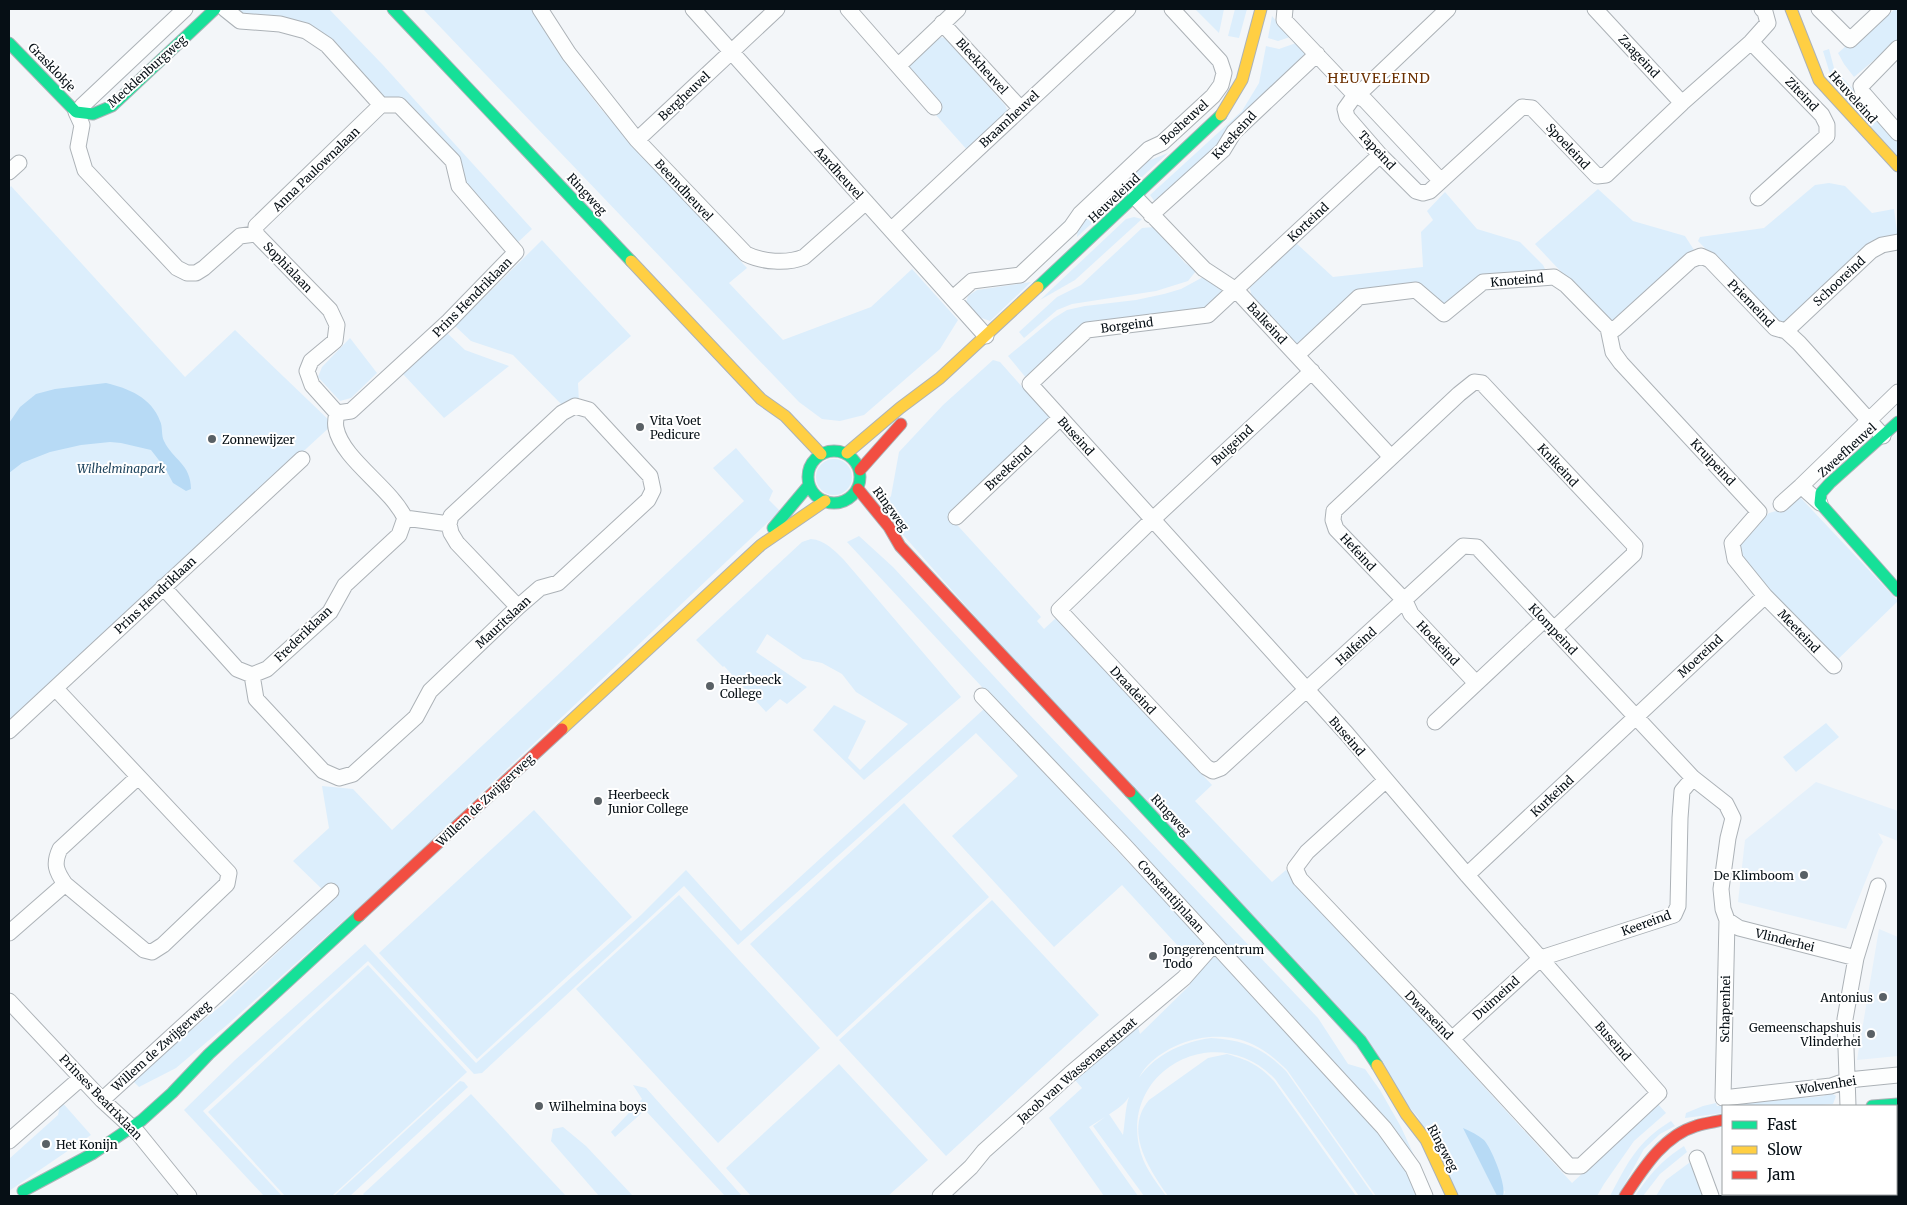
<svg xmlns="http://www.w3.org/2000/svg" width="1907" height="1205" font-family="Merriweather,serif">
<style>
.built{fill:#e5f1fb}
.green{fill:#dceefc}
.water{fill:#b7daf5}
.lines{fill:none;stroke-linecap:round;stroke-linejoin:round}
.street-casing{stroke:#acb2b7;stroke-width:17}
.fast-casing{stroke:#acb2b7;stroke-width:13}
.slow-casing{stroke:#acb2b7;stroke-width:13}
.jam-casing{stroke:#acb2b7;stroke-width:13}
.street{stroke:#fdfefe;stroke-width:15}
.fast{stroke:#16e098;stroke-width:11}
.slow{stroke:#ffcf43;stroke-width:11}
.jam{stroke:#f24e42;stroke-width:11}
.poi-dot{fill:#596065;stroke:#fff;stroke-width:2}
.labels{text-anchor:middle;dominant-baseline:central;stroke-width:4;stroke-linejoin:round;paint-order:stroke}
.street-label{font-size:12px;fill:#060f15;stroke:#fff}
.poi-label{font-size:12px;fill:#060f15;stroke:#fff;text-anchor:start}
.park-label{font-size:12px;font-style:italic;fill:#21465f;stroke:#fff}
.neighbourhood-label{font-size:14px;letter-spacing:1px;fill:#6b3000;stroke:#fff}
</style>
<rect width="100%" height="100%" fill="#f3f6f9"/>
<path class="built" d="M1816,782L1898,811V841L1878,833L1883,842L1879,848L1846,929L1738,902L1745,840Z
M1879,929L1898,937V1056L1857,1060Z"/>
<path class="green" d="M232,9H329L382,64L532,229L516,244L465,188L454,159L381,99L331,45L243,18Z
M423,9H531L556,49L600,108L747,268L729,283L783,340L871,307L912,269L958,320L940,349L864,415L840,421L822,419L799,402Z
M1195,9H1224L1219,33Z
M1235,9H1247L1239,38L1228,36Z
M1895,9H1898V40L1854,77L1844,64L1838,53L1846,46L1850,48Z
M1272,16L1290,37L1278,41L1268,38Z
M939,37L945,38L1005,105L1009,114L969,152L935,114L901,63L914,60Z
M1296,43L1307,56L1221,145L1157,205L1150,195L1242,111L1259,83L1266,46L1279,49Z
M1829,49L1834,68L1898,140V156L1845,99L1831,77L1823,51Z
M1168,153L1077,237L1078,227L1148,161Z
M1829,183L1845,186L1872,213L1894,209L1898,239L1788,324H1779L1698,241L1700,237L1764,228L1815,185Z
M11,186L185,377L235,330L333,424L9,723V189Z
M1598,189L1633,221L1685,236L1696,253L1616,324L1609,323L1535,244Z
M1445,192L1477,229L1520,242L1543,265L1547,273L1477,279L1444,308L1420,285L1357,293L1297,345L1252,297L1249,285L1296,243L1333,277L1423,267L1421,232L1433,220L1427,211Z
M1134,217L1142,219L1075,280L1040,300L1126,219Z
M1154,227L1185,263L1196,271L1188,281L1156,291L1072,304L1057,310L1024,338L1019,332L1057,297L1081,285L1142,228Z
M542,240L631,336L578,383L579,402L568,401L563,406L513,355L471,341L455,326Z
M1205,276L1221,287L1222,295L1207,311L1085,325L1027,379L1008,356L1054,318L1067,310L1085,306L1136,300L1164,294L1181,289Z
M1031,282L990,321L979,317L966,302L968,296L977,290Z
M447,333L465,350L509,366L444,418L403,374Z
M350,338L377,373L351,398L340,401L318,377L322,367Z
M993,360L1000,362L1050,418L949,516L1041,617L1037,621L1044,629L1056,618L1212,785L1195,801L1272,882L1286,870L1572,1183L1658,1104L1666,1113L1634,1141L1604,1184L1597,1196H1503L1505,1192L1464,1128L1497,1196H1454L1418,1117L881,510L891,496L899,452L943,405Z
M736,448L773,491L769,500L780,511L399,871L227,1025L176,1068L139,1087L134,1082L159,1056L222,1005L336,897L331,887L325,892L293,861L329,828L322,786L353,789L392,830L744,501L713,468Z
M816 477a18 18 0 1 1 36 0a18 18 0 1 1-36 0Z
M1798,495L1898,601L1835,662L1739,557L1738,543L1769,513L1780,510Z
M859,536L893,567L1027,712L1318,1018L1348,1064L1365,1069L1380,1090L1401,1127L1417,1162L1401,1137L847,542Z
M811,539C825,540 835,551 844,560L961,697L864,780L813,730L834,705L866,721L848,758L860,770L908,724L856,692L842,674L822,663L803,659L767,634L756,652L807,687L787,704L780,699L766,712L724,666L723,667L696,640L802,542Z
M984,709L1205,944L1189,958L1122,885L1054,947L952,836L1018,776L976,733L738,945L684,886L482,1073L474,1074L368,961L203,1111L282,1196H264L184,1110L235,1060L365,944L476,1063L641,915L686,870L741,931Z
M1826,723L1839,737L1796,772L1783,757Z
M904,803L989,897L837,1037L750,944Z
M534,810L632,917L477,1059L379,953Z
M679,895L820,1048L718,1143L576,989Z
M992,900L1099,1015L946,1156L839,1040Z
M1213,953L1399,1153L1419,1196H1376L1287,1070C1277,1060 1266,1051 1254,1045C1219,1028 1174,1039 1148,1065C1137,1076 1134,1092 1126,1101C1118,1110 1100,1120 1089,1127L1138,1196H1104L1049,1118L1082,1088L1075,1080L1137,1024L1140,1034L1190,985V981Z
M368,965L467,1072L332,1196H285L208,1112Z
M1211,1038C1244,1040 1263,1048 1286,1071L1374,1196H1359L1275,1079C1218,1019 1123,1068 1139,1146C1143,1166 1155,1180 1166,1196H1144L1093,1126L1109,1114L1123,1135C1125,1123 1125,1111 1128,1100C1140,1062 1175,1043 1211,1038Z
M1227,1054C1248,1060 1259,1065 1274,1081L1356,1196H1168C1150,1170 1123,1131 1149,1100L1208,1058Z
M839,1064L928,1160L888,1196H751L726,1168Z
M460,1081L464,1082L468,1087L350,1196H334Z
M633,1085L646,1088L742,1196H725L645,1110L615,1137L611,1132L642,1099Z
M1828,1091L1836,1096L1833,1104L1806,1106H1723V1113L1685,1118L1686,1113L1703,1106L1716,1103L1717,1106L1780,1100L1801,1094L1805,1098L1824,1096Z
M471,1094L566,1196H365L363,1194Z
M61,1101L91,1135L9,1191V1159L58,1115Z
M1671,1121L1675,1126L1660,1134L1644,1149L1618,1196H1610C1628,1162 1637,1142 1671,1121Z
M563,1127L586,1146L633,1196H599L551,1141L553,1129Z
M1684,1146L1687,1152L1660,1174L1643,1196H1635C1651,1173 1660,1162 1684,1146Z
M1693,1160L1707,1196H1656L1666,1180Z"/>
<path class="water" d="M106,383C128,388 152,398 160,421C163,427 161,435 164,441C173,460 191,464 191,489L186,491L173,483L165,468L151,450L121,443L110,442L81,445L50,452L22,463L9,473V423L20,407L36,394L55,389Z
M1463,1128C1470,1131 1478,1135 1484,1140C1492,1149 1507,1186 1503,1196H1497Z"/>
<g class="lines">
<defs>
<path id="street" d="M225,9L240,21L280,24L306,31L327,45L381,105H399L453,161L459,186L516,252L449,321L351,411L337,413C336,417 335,423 336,428C342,459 390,487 405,518L449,524L451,533L457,543L518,607
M540,9L569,54L637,140L746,254C762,262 787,264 804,257L866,202
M693,9L986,336
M848,9L934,107
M1285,9L1284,20L1355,95L1365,100L1441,181
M1448,9L1365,88L1355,95L1345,109L1347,117L1380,155L1416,191L1423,193L1430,191L1522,107L1532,108L1597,176L1606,175L1682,103L1751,42
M1595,9L1682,103
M1819,9L1850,40L1883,9
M942,23L1021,109
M1898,48L1861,86L1863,93L1898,133
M898,66L958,9
M82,106L185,9
M76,112L82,125L78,147L85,170L177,268L187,273H196L204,268L240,236L256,234L330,310L337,325L335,341L311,361L307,371L312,385L337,413
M637,140L777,9
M1380,155L1208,315L1087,330L1030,384L1347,734L1467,875L1659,1093L1581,1166H1569L1452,1039L1300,879L1295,868L1307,852L1386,780
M9,172L19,163
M1135,197L1204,269L1236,290L1391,457
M1758,198L1827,136V125L1822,115L1751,42L1768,23L1765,12L1762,9
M1151,215L1223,150L1234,132L1317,54
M891,230L1128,9
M256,234V226L381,105
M953,298L972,281L1020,275L1071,227L1080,214L1149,149L1162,143L1213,96L1221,85L1224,73L1220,61L1172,9
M1608,328L1613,352L1621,363L1759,512L1732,543L1735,559L1765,596L1834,666
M1608,328L1615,329L1691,260L1701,256L1710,260L1775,328L1786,331L1799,343L1883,436
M1786,331L1871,251L1882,245L1898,242
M1297,355L1359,297L1416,290L1444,314L1483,282L1554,277L1566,285L1608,328
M1312,371L1152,520L1059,610L1206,767L1213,771L1221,768L1463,546L1477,547L1693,778L1726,804L1733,818L1728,838L1721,889L1723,909L1727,920L1739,928L1856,958L1845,1019L1848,1106
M1820,503L1801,486L1898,392
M1781,504L1801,486
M956,517L1060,418
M163,587L237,669L252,675L256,699L323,771L339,778L353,774L416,717L430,691L518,607L540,588L558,583L648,500L653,490L650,476L589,410L575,406L562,413L451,516L449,524
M252,675L267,669L330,612L345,585L399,535L405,518
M1476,683L1411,614L1405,601L1336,529L1333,520L1334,511L1459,394L1474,382L1482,383L1635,546L1634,554L1553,630
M56,689L229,873L227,884L163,945L152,952L144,950L65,884C56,871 53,864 60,849L138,777
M982,696L1124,845L1384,1128L1413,1168L1425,1196
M1435,722L1544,620
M9,731L302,459
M1467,875L1765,596
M1727,920L1723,1098L1831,1086L1848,1080L1898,1075
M9,933L65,884
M1856,958L1878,886
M9,1001L102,1100L138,1133L189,1196
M1452,1039L1541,958L1674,915L1678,906L1680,818L1682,791L1693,778
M102,1100L331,891
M1896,1125H1898
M9,1141L81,1078
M1697,1158L1711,1196
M1896,1163L1898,1173
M940,1196L971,1167L984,1151L1070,1074L1184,978L1214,944"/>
<path id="fast" d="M393,9L631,261
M9,43L76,112L93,114L112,106L215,9
M1038,287L1221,115
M1898,422L1830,483L1821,493L1820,503L1898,591
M808 477a26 26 0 1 1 52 0a26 26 0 1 1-52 0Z
M773,528L809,485
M1130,792L1361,1041L1377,1065
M1872,1106L1898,1104
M23,1191L92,1154L142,1120L172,1093L209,1054L359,916"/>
<path id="slow" d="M1791,9L1819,80L1898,166
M1221,115L1242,80L1261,9
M631,261L761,399L785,416L821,454
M847,453L900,408L940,378L1038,287
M562,729L761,545L825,501
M1377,1065L1406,1114L1426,1140L1452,1196"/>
<path id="jam" d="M860,470L901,424
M858,489L889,527L900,546L1130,792
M359,916L562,729
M1625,1196C1643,1169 1663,1136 1696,1126C1705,1123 1714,1122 1723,1120"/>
</defs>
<use href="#street" class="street-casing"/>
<use href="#fast" class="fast-casing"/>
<use href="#slow" class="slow-casing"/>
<use href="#jam" class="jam-casing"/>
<use href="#street" class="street"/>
<use href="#fast" class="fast"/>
<use href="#slow" class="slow"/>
<use href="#jam" class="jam"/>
</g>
<g class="poi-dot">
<circle cx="640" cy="427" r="5"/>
<circle cx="212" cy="439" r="5"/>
<circle cx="710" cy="686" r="5"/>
<circle cx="598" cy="801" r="5"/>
<circle cx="1804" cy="875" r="5"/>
<circle cx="1153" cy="956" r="5"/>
<circle cx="1883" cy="997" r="5"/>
<circle cx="1871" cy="1034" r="5"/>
<circle cx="539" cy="1106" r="5"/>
<circle cx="46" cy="1144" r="5"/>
</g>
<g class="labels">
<g class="street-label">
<text transform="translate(1639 56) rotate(47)">Zaageind</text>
<text transform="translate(982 66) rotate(48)">Bleekheuvel</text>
<text transform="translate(52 67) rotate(46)">Grasklokje</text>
<text transform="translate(147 71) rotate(-42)">Mecklenburgweg</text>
<text transform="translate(1802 94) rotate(46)">Ziteind</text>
<text transform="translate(684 96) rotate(-43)">Bergheuvel</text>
<text transform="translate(1853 97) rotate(48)">Heuveleind</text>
<text transform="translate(1009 119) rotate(-43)">Braamheuvel</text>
<text transform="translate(1184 122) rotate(-42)">Bosheuvel</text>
<text transform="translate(1234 135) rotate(-48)">Kreekeind</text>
<text transform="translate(1568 146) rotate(47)">Spoeleind</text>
<text transform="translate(1377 150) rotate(47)">Tapeind</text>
<text transform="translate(316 169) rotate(-44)">Anna Paulownalaan</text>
<text transform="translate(839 173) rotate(48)">Aardheuvel</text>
<text transform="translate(684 190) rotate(47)">Beemdheuvel</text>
<text transform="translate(587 194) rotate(47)">Ringweg</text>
<text transform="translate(1114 198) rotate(-43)">Heuveleind</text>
<text transform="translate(1308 222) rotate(-43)">Korteind</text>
<text transform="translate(288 267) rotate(46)">Sophialaan</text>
<text transform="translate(1517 280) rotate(-5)">Knoteind</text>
<text transform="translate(1839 281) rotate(-43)">Schooreind</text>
<text transform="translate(472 297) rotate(-45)">Prins Hendriklaan</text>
<text transform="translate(1751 303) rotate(46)">Priemeind</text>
<text transform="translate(1267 323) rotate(47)">Balkeind</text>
<text transform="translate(1127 325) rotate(-7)">Borgeind</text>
<text transform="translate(1076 436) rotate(48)">Buseind</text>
<text transform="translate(1232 445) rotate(-43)">Buigeind</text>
<text transform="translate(1847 450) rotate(-42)">Zweefheuvel</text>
<text transform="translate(1713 462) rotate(47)">Kruipeind</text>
<text transform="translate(1558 465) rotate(47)">Knikeind</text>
<text transform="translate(1008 468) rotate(-43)">Breekeind</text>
<text transform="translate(891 509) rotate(54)">Ringweg</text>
<text transform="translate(1358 552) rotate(47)">Hefeind</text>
<text transform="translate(155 595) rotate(-43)">Prins Hendriklaan</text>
<text transform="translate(503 622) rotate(-43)">Mauritslaan</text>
<text transform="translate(1553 629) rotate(47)">Klompeind</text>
<text transform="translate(1799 631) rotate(46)">Meeteind</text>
<text transform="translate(303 634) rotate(-44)">Frederiklaan</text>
<text transform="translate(1438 643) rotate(47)">Hoekeind</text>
<text transform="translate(1356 646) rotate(-42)">Halfeind</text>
<text transform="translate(1700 656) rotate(-43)">Moereind</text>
<text transform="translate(1133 690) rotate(47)">Draadeind</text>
<text transform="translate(1347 736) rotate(49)">Buseind</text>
<text transform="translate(1552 796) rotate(-43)">Kurkeind</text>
<text transform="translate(485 800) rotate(-43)">Willem de Zwijgerweg</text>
<text transform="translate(1171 815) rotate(47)">Ringweg</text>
<text transform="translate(1171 896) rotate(48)">Constantijnlaan</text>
<text transform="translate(1646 923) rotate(-20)">Keereind</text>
<text transform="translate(1785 940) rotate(14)">Vlinderhei</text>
<text transform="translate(1496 998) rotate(-42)">Duimeind</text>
<text transform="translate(1725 1009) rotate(-89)">Schapenhei</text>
<text transform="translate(1429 1015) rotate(46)">Dwarseind</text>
<text transform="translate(1613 1041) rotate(49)">Buseind</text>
<text transform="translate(161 1046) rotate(-42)">Willem de Zwijgerweg</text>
<text transform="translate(1077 1070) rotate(-41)">Jacob van Wassenaerstraat</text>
<text transform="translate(1826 1085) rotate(-9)">Wolvenhei</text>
<text transform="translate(101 1097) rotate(46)">Prinses Beatrixlaan</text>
<text transform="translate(1443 1148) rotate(62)">Ringweg</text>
</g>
<g class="poi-label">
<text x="650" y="420">Vita Voet<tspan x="650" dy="14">Pedicure</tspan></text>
<text x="222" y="439">Zonnewijzer</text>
<text x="720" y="679">Heerbeeck<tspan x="720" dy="14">College</tspan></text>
<text x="608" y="794">Heerbeeck<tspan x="608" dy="14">Junior College</tspan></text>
<text x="1794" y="875" text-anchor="end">De Klimboom</text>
<text x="1163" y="949">Jongerencentrum<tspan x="1163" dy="14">Todo</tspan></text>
<text x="1873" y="997" text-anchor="end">Antonius</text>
<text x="1861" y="1027" text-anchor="end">Gemeenschapshuis<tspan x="1861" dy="14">Vlinderhei</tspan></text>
<text x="549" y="1106">Wilhelmina boys</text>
<text x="56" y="1144">Het Konijn</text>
</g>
<g class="park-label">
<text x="121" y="468">Wilhelminapark</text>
</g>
<g class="neighbourhood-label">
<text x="1379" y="78">HEUVELEIND</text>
</g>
</g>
<rect width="1907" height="1205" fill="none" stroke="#060f15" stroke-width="20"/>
<rect x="1722" y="1105" width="175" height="90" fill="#ffffff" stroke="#9b9fa1"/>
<rect x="1732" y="1121" width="25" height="8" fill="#16e098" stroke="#9b9fa1"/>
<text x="1767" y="1130" font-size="15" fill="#060f15">Fast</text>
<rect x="1732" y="1146" width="25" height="8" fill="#ffcf43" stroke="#9b9fa1"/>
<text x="1767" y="1155" font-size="15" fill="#060f15">Slow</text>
<rect x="1732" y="1171" width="25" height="8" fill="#f24e42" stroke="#9b9fa1"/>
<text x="1767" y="1180" font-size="15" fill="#060f15">Jam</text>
</svg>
